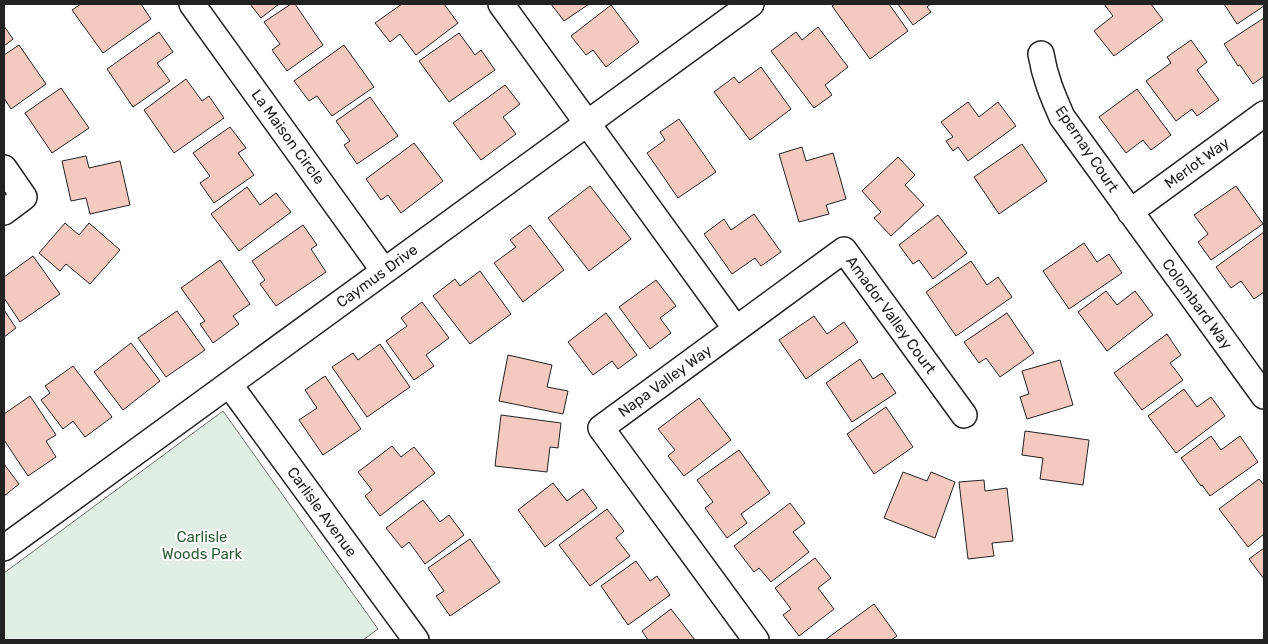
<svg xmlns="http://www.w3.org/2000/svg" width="1268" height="644" font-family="Rubik,sans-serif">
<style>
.green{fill:#e0efe3;stroke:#6f6f6f}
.building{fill:#f3c9c0;stroke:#222}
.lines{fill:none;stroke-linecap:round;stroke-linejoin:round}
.minor-casing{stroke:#222;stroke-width:28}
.minor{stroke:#fff;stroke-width:25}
.labels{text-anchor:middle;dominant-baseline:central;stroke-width:4;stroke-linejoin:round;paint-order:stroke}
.street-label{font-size:15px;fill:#222;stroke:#fff}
.park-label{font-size:15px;fill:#2f5e38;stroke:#fff}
</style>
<rect width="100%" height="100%" fill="#fff"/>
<path class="green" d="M223,411L378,629L363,640H4V573Z"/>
<path class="building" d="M81,4H141L151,19L103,53L72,10Z
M250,4H279L261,18Z
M291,4H295L323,45L287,71L272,50L280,44L264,22Z
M402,4H444L458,23L416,55L400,34L390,42L375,23Z
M551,4H589L564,21Z
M835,4H889L908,31L870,59L832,6Z
M898,4H931L927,7L931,12L913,25Z
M1104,4H1151L1163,20L1114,56L1094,31L1113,16Z
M1224,4H1264V6L1237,24Z
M611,5L639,42L606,67L593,50L586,55L571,36Z
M1264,18V76L1253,84L1240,65L1238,66L1224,44Z
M4,26L13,39L4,46Z
M818,27L848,67L825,85L832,95L814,108L771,51L796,32L802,40Z
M159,32L173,52L157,63L170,81L133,107L107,69Z
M459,33L475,55L481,50L495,70L449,102L419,61Z
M1191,40L1207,62L1197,70L1219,100L1197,116L1192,109L1176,121L1146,81L1171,63L1167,57Z
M19,45L46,84L11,109L4,98V55Z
M344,45L374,87L332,116L317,96L309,101L294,81Z
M761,67L791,109L750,140L714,92L734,77L739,83Z
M186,79L202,101L209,96L224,118L174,153L144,110Z
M505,85L520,104L503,117L516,134L481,160L453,123Z
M61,88L89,128L52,153L25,113Z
M1137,89L1171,135L1151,150L1143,140L1126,153L1099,117Z
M370,97L398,136L357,164L344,145L350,141L336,121Z
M968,102L979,117L998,102L1016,126L968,161L958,147L953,151L946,141L953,137L941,122Z
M679,119L716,172L678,198L647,153L665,140L660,132Z
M230,127L246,148L238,153L254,175L214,203L200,183L210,176L193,153Z
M414,143L443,181L401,213L388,195L381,200L366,179Z
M1022,144L1047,181L999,214L974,177Z
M802,147L806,161L833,153L846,199L826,205L829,214L799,222L779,154Z
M86,156L89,168L120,161L130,205L90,214L86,198L71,201L62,161Z
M898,157L915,175L905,185L924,205L891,236L874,218L881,212L862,191Z
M590,186L631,239L589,271L548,218Z
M1236,186L1263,224L1211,260L1198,242L1208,234L1194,215Z
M247,187L260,205L276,193L291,212L239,251L211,214Z
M754,214L781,252L761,266L755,258L732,274L704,234L724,219L731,230Z
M938,215L967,253L933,279L919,260L913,264L899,245Z
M65,223L79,235L89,223L120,250L90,284L66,264L60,271L39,253Z
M303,225L317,245L311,249L326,272L276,306L260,284L265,280L252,261Z
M530,225L564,270L523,302L494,263L516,247L510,240Z
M1264,232V292L1254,299L1241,281L1231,288L1216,267Z
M1084,243L1097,262L1109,254L1122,273L1069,309L1043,271Z
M33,256L60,294L20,322L4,298V277Z
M220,260L250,304L233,316L239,324L213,343L200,324L205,321L181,288Z
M971,261L987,285L998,277L1012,297L956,336L926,292Z
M480,271L511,314L470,344L433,296L455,279L460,286Z
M656,280L676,306L660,318L671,333L650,349L619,307Z
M1106,291L1117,305L1135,291L1153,315L1107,351L1078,312Z
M422,302L449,338L426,355L434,366L414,380L386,341L407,326L401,318Z
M4,310L16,328L4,337Z
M177,311L205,350L166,377L138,338Z
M606,313L637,355L618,369L612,361L593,375L568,342Z
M1007,313L1034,353L1000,377L986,358L979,363L964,342Z
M814,316L827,334L844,322L858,342L806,379L779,340Z
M1167,334L1181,355L1170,363L1183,380L1142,410L1114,373Z
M131,343L160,381L123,410L94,372Z
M380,344L410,387L367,417L332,367L353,353L358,360Z
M508,355L552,365L547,387L568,391L563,414L499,401Z
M860,359L873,379L882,373L896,393L852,422L826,383Z
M1060,360L1073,405L1027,419L1020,397L1029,394L1022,371Z
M73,366L112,417L85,437L73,421L63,429L41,400L50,393L45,386Z
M325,376L361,429L323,455L299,420L317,408L305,390Z
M1184,389L1197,407L1211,397L1225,416L1176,453L1148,416Z
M30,396L56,435L46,441L56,457L28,476L4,440V414Z
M699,398L731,440L684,476L668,456L675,450L658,429Z
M886,407L913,447L874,474L847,434Z
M501,415L561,423L558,448L550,447L547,472L495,466Z
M1025,431L1089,440L1083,485L1040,479L1043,458L1022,455Z
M1211,436L1221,450L1240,436L1258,462L1210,496L1202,485L1201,486L1181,458Z
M392,446L401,457L414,447L435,473L380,516L365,496L372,490L358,472Z
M739,450L770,493L741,514L747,523L727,538L705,508L713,502L697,480Z
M4,464L19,484L4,496Z
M903,472L927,481L931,472L955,482L935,538L884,518Z
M1259,479L1264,485V534L1248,547L1219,509Z
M984,480L985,491L1007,488L1013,541L992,543L994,556L968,559L959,482Z
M553,483L567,501L583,489L597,508L545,547L518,510Z
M423,500L440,522L449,515L464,535L425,564L409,542L402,548L386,528Z
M790,503L805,523L793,532L809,552L771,582L759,568L754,572L734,546Z
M607,509L624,531L616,538L630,556L590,586L559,545Z
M470,539L500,582L450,616L436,596L444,591L428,568Z
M1264,548V579L1249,559Z
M815,558L831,578L818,588L834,609L799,636L783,615L791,609L775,588Z
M636,561L650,581L657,576L670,595L628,625L601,586Z
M874,604L897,636L891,640H825Z
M671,609L695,640H648L642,631Z"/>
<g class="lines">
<defs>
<path id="minor" d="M192,4L384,271
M501,4L736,329
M1041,54C1045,78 1052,94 1062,117L1264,396
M4,168L24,197L4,212
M1130,212L1264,114
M229,384L416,640
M4,548L751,4
M756,640L601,428L844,250L964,415"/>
</defs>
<use href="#minor" class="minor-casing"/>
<use href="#minor" class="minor"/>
</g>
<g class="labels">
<g class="street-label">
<text transform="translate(288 137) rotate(54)">La Maison Circle</text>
<text transform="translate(1087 149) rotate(56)">Epernay Court</text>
<text transform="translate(1197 163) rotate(-36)">Merlot Way</text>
<text transform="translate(377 276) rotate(-36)">Caymus Drive</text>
<text transform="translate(1197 304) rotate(54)">Colombard Way</text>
<text transform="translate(891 315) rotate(54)">Amador Valley Court</text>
<text transform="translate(665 381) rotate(-36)">Napa Valley Way</text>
<text transform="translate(322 512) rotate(54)">Carlisle Avenue</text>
</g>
<g class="park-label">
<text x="202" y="537">Carlisle<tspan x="202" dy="17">Woods Park</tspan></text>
</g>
</g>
<rect width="1268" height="644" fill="none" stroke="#222222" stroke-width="10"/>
</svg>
